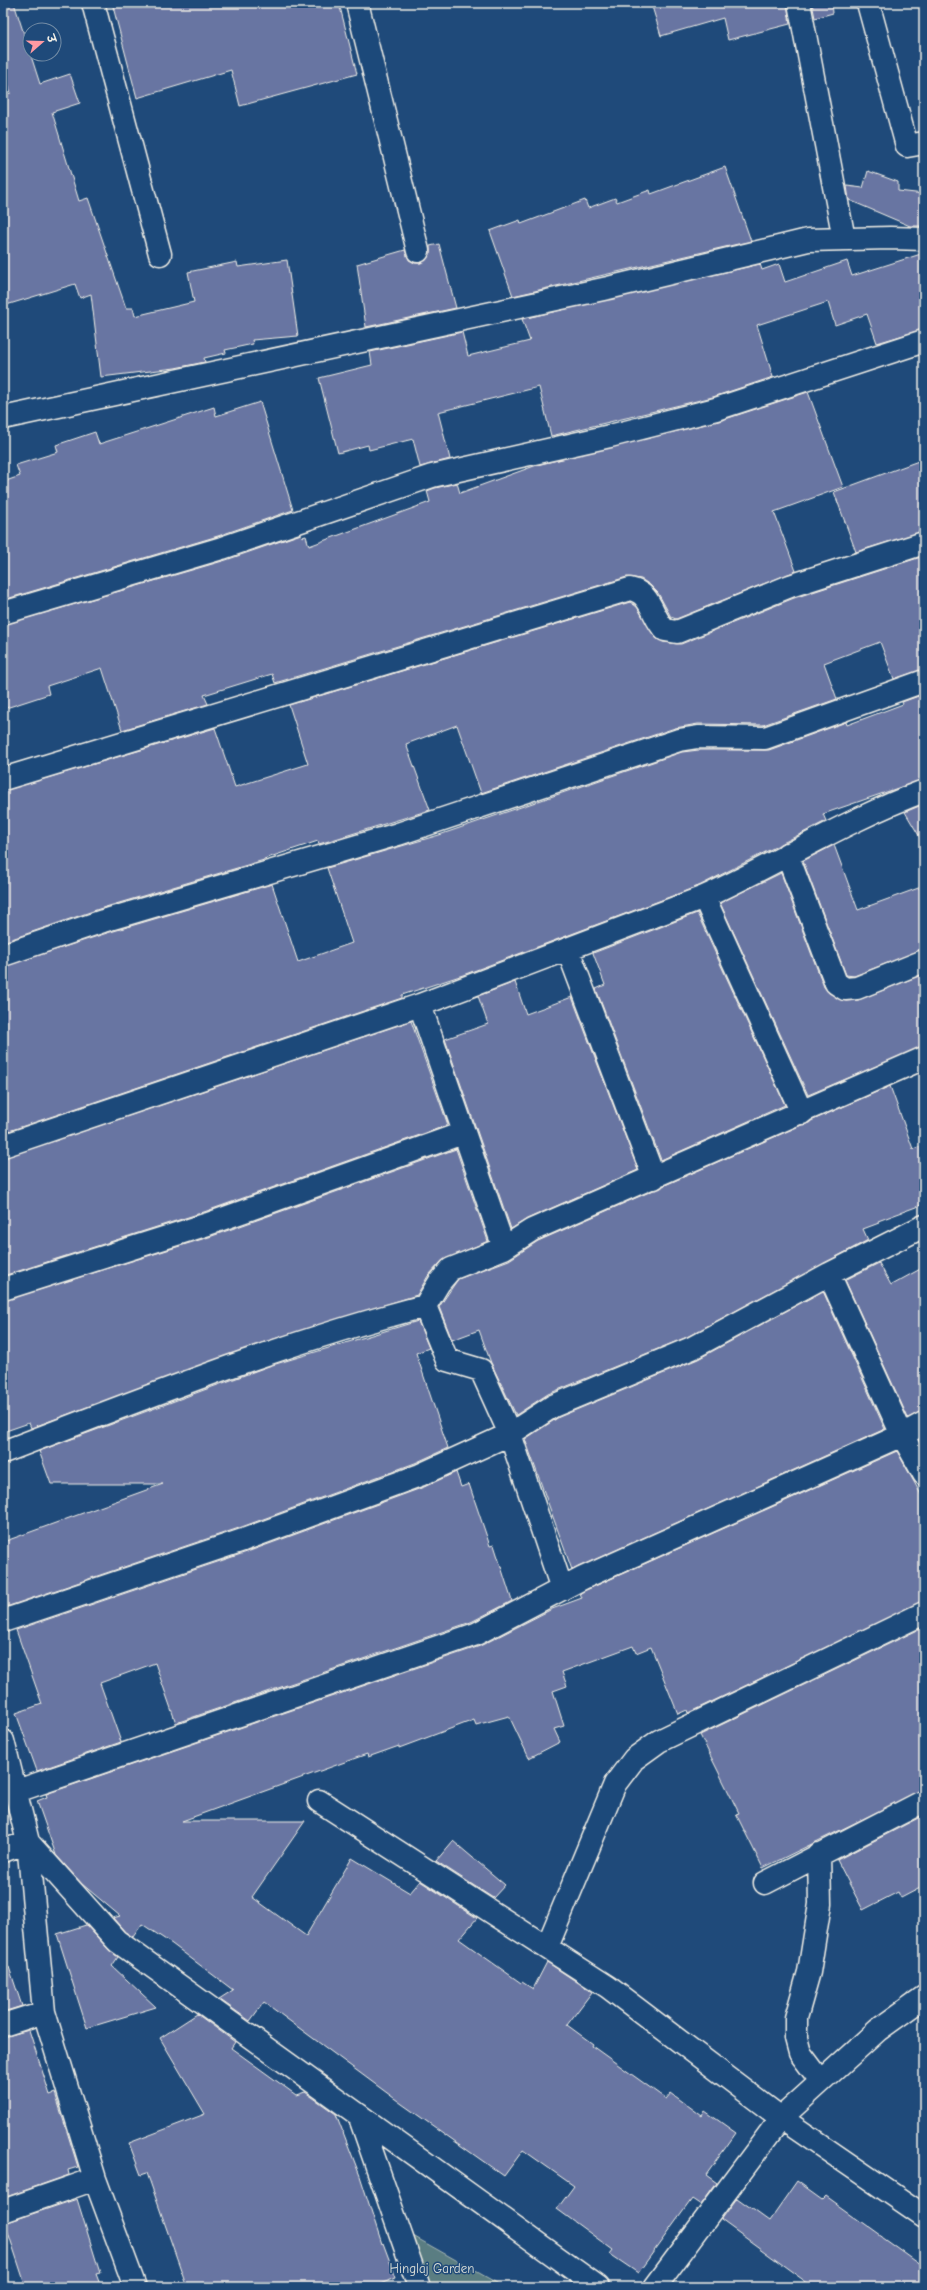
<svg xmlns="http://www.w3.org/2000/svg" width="927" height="2290" font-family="'Comic Neue','Playpen Sans Deva',sans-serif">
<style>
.green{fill:#5a7d82;stroke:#a7b7b5}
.building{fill:#6875a2;stroke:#f4f1e8}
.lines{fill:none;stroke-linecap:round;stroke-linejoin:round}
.minor-casing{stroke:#f4f1e8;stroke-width:25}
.minor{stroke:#1f4a7a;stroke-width:22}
.labels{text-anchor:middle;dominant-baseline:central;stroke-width:3;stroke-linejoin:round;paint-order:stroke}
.park-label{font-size:13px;fill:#dde0d9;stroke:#1f4a7a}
</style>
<rect width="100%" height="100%" fill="#1f4a7a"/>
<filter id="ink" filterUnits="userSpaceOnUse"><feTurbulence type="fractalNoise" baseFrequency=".025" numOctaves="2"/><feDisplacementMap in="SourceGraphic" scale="8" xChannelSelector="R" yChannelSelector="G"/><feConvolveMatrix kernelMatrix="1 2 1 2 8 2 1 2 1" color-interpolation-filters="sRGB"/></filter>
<g filter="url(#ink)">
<path class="green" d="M397,2227L504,2287H419Z"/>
<path class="building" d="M3,3H14L40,84L70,74L80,103L52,112L79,201L88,198L126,308H133L135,316L194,302L188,272L237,262L238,267L287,260L298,336L252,340L253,344L225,350L226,353L204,358L205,362L175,368L101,377L91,294L80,298L75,284L3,306V95L11,93L3,67Z
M112,3H339L357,74L240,106L231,70L137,98Z
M651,3H787L790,24L728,40L723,18L661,36Z
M812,3H832L833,13L815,18Z
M725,167L751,241L513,296L490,231L520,220L521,224L585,200L588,208L615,198L617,202L650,190L651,194Z
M868,171L898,182V191L924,194V226H910L849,200L847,186L863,188Z
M439,244L456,308L366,327L357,264L405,250L409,260L415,263H421L430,255V246Z
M924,253V329L877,343L867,314L835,325L828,302L757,325L773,377L713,397L551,436L539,387L438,412L450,459L420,467L413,439L369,450L368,445L338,453L319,378L372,365L370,352L462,332L468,356L530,341L522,319L760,264L762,270L779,264L785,282L847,261L852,276Z
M808,392L843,487L774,512L796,571L676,619L671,617L658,593L650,585L641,579L627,577L275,683L272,674L204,695L208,704L122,730L102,668L47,686L49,694L3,709V625L226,560L301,534L302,537L306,536L309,546L430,502L427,491L435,488L457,483L460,493L537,465L719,421Z
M260,402L293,510L218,536L3,600V482L20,476L16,465L58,452L56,445L95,432L99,444L214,407L216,416Z
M924,459V531L856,552L834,492Z
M924,556V669L894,679L880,642L824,663L837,699L763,725L698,724L675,728L481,793L457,725L406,744L430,810L319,844L318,841L264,859V860L99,909L3,942V791L215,728L235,787L308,764L289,705L630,602L637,607L656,638L663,642L681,644L794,598Z
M924,694V779L823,814L826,821L699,886L463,975L402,995V998L3,1133V967L107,933L272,884L298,962L352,943L327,868L439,835L682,752L699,750H769L846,722L847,725L903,704L902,702Z
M924,804V844L905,812Z
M834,845L858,910L924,886V949L854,976L846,975L803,861Z
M781,873L824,987L829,993L846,1001L858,1000L924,974V1046L808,1095L720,903Z
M697,913L785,1105L661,1160L596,989L605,985L593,953Z
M515,982L526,1014L572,997L638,1170L527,1219L511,1229L445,1039L488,1024L478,996Z
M411,1021L448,1125L204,1212L3,1276V1158Z
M890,1086L913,1149L924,1145V1204L878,1221L879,1223L863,1229L868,1240L687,1337L548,1394L516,1415L491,1363L479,1330L452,1340L439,1307L458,1279L509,1260L538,1241Z
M456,1149L488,1241L442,1261L428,1276L417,1295L261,1343L31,1428L29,1423L3,1432V1301L212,1236Z
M879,1263L891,1285L924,1267V1410L908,1418L845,1280Z
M823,1291L885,1429L572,1570L525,1439L559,1417L698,1359Z
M418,1321L429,1348L416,1353L448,1448L415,1463L239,1528L3,1608V1542L163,1484H51L39,1451L269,1366Z
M897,1451L924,1500V1601L688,1713L687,1710L678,1714L651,1647L636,1653L633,1646L562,1672L567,1686L553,1691L564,1726L554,1729L560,1742L529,1758L509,1716L476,1725L474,1720L399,1748V1746L368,1757L367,1754L182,1821H305L252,1897L306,1936L352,1858L410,1893L420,1881L477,1918L459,1939L521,1983L522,1982L533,1989L547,1962L592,1992L567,2025L593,2044L592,2046L666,2099L671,2093L702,2116L705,2111L736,2133L706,2175L717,2183L701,2205L692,2199L638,2273L610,2254L613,2250L557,2209L574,2186L523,2150L504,2176L402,2104L264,2002L250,2021L219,1999L233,1990L172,1944L142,1924L133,1937L125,1932L113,1918L120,1916L82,1884L56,1855L37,1801L47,1797L46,1794L480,1646L552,1609L582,1598L580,1593L588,1589Z
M456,1472L461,1487L469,1484L490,1546L494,1545L512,1601L471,1622L176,1723L155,1663L100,1683L121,1742L37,1771L16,1713L42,1704L16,1630L247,1552L424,1487Z
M924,1627V1789L763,1868L736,1814L739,1813L700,1735Z
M924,1815V1886L901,1898L898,1892L863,1910L837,1860Z
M453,1841L505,1885L493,1898L436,1861Z
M86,1925L108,1949L118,1957L112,1966L156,2007L87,2028L57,1934Z
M9,1967L22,2006L3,2012V1968Z
M197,2014L235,2042L231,2048L296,2095L305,2092L336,2114L360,2176L382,2244L383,2243L396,2278L372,2287H187L147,2173L141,2175L129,2143L205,2114L160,2038Z
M29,2030L50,2095L55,2093L78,2167L68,2170L69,2175L3,2198V2037Z
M797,2181L822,2199L825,2196L924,2267V2287H813L721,2220L737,2198L769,2221Z
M77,2199L100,2273L96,2274L101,2287H26L5,2223Z"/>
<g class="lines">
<defs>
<path id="minor" d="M93,3L160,254
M357,3L418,251
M799,3L844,239
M868,3L907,146L924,143
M3,418L608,288L808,240L890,238L924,239
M3,613L222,548L432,476L610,436L716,409L924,341
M3,779L630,589C652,593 651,616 665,630L677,632L790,586L924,543
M787,854L836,983L845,989L857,988L924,961
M704,897C778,863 848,819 924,791
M568,950L654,1178
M3,955L103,921L398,834L679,740L698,737L765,738L924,681
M420,1005L504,1248
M3,1146L420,1005L704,897L802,1113
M829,1274L902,1435L924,1474
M3,1289L208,1224L463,1133
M425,1306L447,1360L481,1370L510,1434L562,1589
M3,1452C142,1399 281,1343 425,1306L439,1283L451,1269L504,1248L532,1230L924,1058
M3,1621L243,1540L420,1475L510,1434L553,1406L692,1348L829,1274L924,1226
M3,1741L28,1842L44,2012L95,2179L135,2287
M17,1791L476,1634L583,1578L902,1435L924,1423
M319,1801L608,1987L781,2118L924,2216
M3,1851L28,1842L117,1941L598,2287
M819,1854L820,1904L809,1972L796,2018V2038L800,2053L821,2081
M765,1883L924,1801
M547,1947L615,1784L634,1759L659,1741L924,1613
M3,2025L44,2012
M359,2115L419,2287
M3,2211L95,2179
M655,2287L781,2118L878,2030L924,1997"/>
</defs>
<use href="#minor" class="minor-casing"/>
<use href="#minor" class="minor"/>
</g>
</g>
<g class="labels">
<g class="park-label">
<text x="432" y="2268">Hinglaj Garden</text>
</g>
</g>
<rect width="927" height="2290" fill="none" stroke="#1f4a7a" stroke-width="16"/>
<rect x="8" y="8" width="911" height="2274" fill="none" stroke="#f4f1e8" stroke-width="1.5" filter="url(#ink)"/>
<g transform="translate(42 42) rotate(70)"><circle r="19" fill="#1f4a7a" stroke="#748da6"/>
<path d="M0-3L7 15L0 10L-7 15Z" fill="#ff9aa2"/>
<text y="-6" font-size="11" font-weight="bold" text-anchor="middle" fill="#f4f1e8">उ</text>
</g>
</svg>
